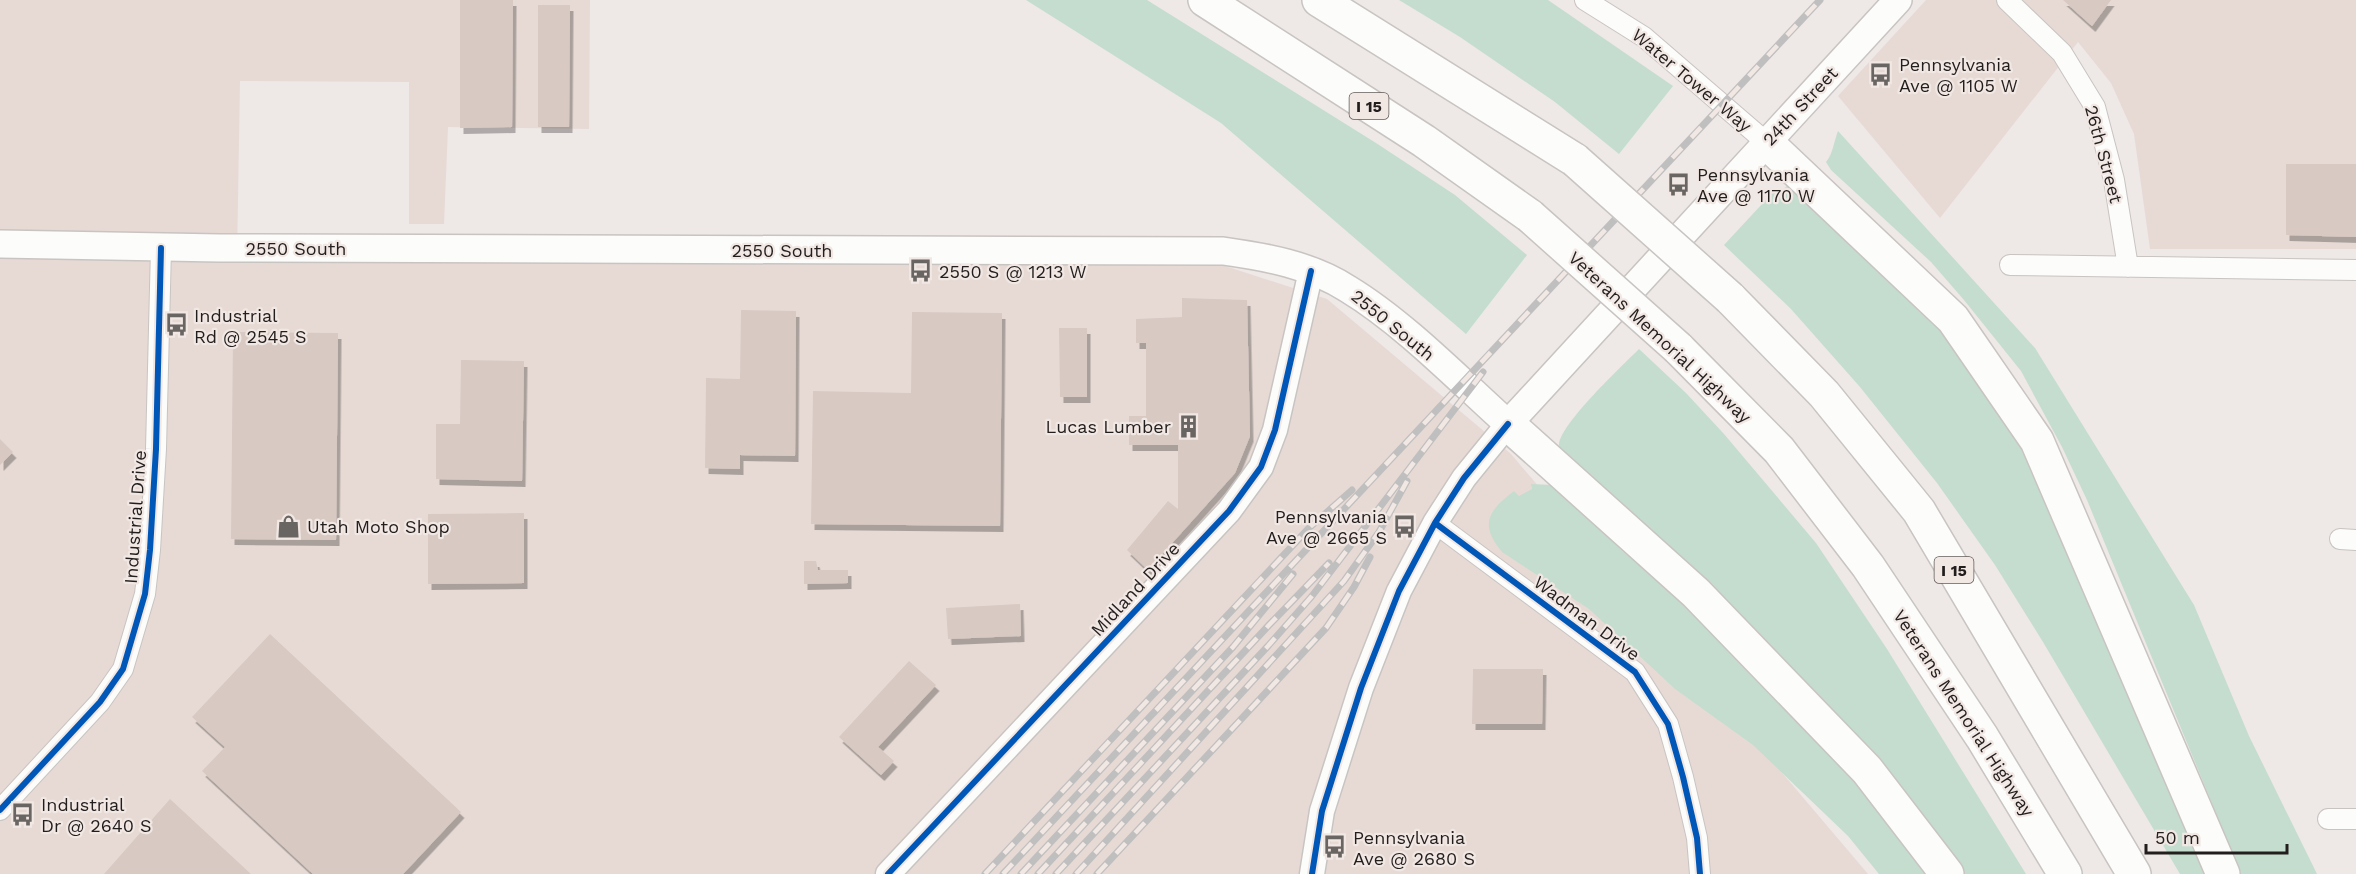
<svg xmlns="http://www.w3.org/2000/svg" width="2356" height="874" font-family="'Work Sans',sans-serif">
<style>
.built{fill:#e7dad5}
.green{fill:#c5ddcf}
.building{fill:#d8c9c3;filter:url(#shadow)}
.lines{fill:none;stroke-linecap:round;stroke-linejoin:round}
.minor-casing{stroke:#c8c4c2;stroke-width:22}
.tertiary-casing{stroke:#c8c4c2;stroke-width:27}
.secondary-casing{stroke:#c8c4c2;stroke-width:30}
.motorway-casing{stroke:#c8c4c2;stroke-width:36}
.minor{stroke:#fcfcfb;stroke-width:20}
.tertiary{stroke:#fcfcfb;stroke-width:24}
.secondary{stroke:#fcfcfb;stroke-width:27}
.motorway{stroke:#fcfcfb;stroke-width:33}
.rail-casing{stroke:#c0bfbf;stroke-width:7}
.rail{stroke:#f1e7e3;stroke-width:4.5;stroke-dasharray:14;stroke-linecap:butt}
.motorway-bridge-casing{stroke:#c8c4c2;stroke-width:36;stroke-linecap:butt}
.motorway-bridge{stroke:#fcfcfb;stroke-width:33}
.cycleway-casing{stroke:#f1e7e3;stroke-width:10}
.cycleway{stroke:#0057b8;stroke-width:6}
.labels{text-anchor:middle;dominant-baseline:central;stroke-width:4.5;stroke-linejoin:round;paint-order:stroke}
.shield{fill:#f1e7e3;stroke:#605a58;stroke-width:1.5}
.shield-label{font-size:16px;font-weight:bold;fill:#221e1d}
.poi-label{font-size:18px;fill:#221e1d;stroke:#f1e7e3;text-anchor:start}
.street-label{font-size:18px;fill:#221e1d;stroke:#f1e7e3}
</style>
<defs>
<filter id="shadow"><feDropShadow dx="3.5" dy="6" stdDeviation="0" flood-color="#0004"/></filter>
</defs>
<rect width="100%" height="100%" fill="#eee8e6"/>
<path class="built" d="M0,0H590L589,129L448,127L444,224H409V82L240,81L237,257L1225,266L1327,299L1511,454L1868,874H0Z
M1926,0H2356V249H2150L2134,134L2111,83L2078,42L1940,218L1838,96Z"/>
<path class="green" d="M1026,0H1147L1376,143L1455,195L1527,255L1466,334L1221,123Z
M1399,0H1548L1673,86L1619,154L1555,102L1460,37Z
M1838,131L2035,348L2194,605L2249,736L2317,874H2241L2087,500L2062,447L2021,371L1964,300L1931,262L1831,170L1826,162C1833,154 1834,141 1838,131Z
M1794,185L1929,308L2029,458L2212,874H2180L2043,642L1995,565L1937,483L1860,387L1791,309L1724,245L1776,189L1780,192L1787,186Z
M1639,349L1686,393L1724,434L1816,543L1887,649L2026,874H1959L1560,453C1560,450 1559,447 1559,444C1562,422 1622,366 1639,349Z
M1531,484L1553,485L1581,507L1619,548L1709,626L1814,728L1930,874H1879L1848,836L1753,745L1675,689L1589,609L1502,552C1479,524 1488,511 1514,491L1519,496L1532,489Z"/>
<path class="building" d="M460,0H513L512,127L460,128Z
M2063,0H2111L2092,26Z
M538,5H570L569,127H538Z
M2286,164H2356V237L2286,235Z
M1182,298L1247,300L1250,436L1235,473L1148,570L1127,550L1168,501L1178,509V445H1129V416H1146V343H1136V319L1182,317Z
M741,310L796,311L795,456L740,455V469L705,468L706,378L740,379Z
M912,312L1002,313L1000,526L811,524L813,391L911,393Z
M1059,328H1087V397H1060Z
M233,332L338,333L336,540L231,539Z
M461,360L524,361L522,481L436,479V424H460Z
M0,439L13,452L0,465Z
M524,513V583L428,584V514Z
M804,561H816L818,570H848V583L804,584Z
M1020,604L1021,636L948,639L946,608Z
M270,634L461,812L403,874H313L202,771L225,747L192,717Z
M909,661L936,685L878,747L894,761L881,775L839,737Z
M1473,669H1543L1542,724H1472Z
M170,799L251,874H104Z"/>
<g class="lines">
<defs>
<path id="minor" d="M1585,0L1644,37L1767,143
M2007,0L2062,53L2095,107L2114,180L2128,267
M2010,265L2356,270
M1435,523L1635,672L1668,724L1683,777L1697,838L1700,874
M2340,539L2356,540
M0,810L100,702L123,669L145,594L150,550L156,449L161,248
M2328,819H2356"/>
<path id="tertiary" d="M888,874L1229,511L1261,467L1275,430L1311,271
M1312,874L1322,811L1361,688L1399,591L1435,523L1464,478L1508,424"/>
<path id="secondary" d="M0,244L220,248L1223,251C1266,257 1311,265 1348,289C1404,323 1459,380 1508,424L1898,0"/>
<path id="motorway" d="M1205,0L1424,141L1530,216
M1319,0L1575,160
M1767,143L1953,319L2037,441L2223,874
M1730,298L1824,394L1919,511L2134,874
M1678,348L1779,450L1868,566L1982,737L2065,874
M1508,424L1696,593L1867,770L1947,874"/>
</defs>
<use href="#minor" class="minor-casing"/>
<use href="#tertiary" class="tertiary-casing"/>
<use href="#secondary" class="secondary-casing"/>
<use href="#motorway" class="motorway-casing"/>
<use href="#minor" class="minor"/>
<use href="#tertiary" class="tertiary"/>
<use href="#secondary" class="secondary"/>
<use href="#motorway" class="motorway"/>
<defs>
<path id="rail" d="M985,874L1309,528L1352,490
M1003,874L1820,0
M1021,874L1233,647L1293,574
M1038,874L1269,625L1329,563
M1056,874L1268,646L1312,596L1483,372
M1076,874L1344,581L1379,532L1407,481
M1097,874L1326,628L1354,587L1370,557"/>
</defs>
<use href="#rail" class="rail-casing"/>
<use href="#rail" class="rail"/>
<defs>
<path id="motorway-bridge" d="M1575,160L1730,298
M1530,216L1678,348"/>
</defs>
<use href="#motorway-bridge" class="motorway-bridge-casing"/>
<use href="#motorway-bridge" class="motorway-bridge"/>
<defs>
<path id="cycleway" d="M1435,523L1635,672L1668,724L1683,777L1697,838L1700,874
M0,810L100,702L123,669L145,594L150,550L156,449L161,248
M888,874L1229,511L1261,467L1275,430L1311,271
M1312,874L1322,811L1361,688L1399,591L1435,523L1464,478L1508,424"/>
</defs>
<use href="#cycleway" class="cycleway-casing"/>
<use href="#cycleway" class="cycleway"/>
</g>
<defs>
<symbol id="bus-bare" viewBox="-9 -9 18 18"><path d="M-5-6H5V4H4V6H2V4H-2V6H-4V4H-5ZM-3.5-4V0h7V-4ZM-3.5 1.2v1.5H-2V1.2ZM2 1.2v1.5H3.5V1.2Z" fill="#696563" stroke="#f1e7e3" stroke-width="2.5" paint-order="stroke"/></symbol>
<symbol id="building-bare" viewBox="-9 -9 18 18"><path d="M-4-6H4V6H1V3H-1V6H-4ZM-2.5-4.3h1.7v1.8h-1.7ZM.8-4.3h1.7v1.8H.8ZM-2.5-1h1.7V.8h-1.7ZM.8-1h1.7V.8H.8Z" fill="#696563" stroke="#f1e7e3" stroke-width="2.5" paint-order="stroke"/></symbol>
<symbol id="shop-bare" viewBox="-9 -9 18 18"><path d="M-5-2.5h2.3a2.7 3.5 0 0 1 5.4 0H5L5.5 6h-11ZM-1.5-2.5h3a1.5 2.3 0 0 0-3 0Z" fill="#696563" stroke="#f1e7e3" stroke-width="2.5" paint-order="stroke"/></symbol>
</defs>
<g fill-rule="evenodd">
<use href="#bus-bare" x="1864" y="58" width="33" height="33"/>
<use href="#bus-bare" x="1662" y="168" width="33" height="33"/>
<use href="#bus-bare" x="904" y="254" width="33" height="33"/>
<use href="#bus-bare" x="160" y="308" width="33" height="33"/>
<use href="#building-bare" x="1172" y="410" width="33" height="33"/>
<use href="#shop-bare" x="272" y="510" width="33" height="33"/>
<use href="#bus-bare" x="1388" y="510" width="33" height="33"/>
<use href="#bus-bare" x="6" y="798" width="33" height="33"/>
<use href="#bus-bare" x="1318" y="830" width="33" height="33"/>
</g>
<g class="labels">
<g class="shield">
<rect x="1349.5" y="93" width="39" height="26" rx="4.5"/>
<rect x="1934.5" y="557" width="39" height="26" rx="4.5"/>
</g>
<g class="shield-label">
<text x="1369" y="106">I 15</text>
<text x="1954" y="570">I 15</text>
</g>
<g class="poi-label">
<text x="1899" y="64">Pennsylvania<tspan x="1899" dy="21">Ave @ 1105 W</tspan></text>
<text x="1697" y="174">Pennsylvania<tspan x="1697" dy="21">Ave @ 1170 W</tspan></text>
<text x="939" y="271">2550 S @ 1213 W</text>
<text x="194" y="315">Industrial<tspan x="194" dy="21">Rd @ 2545 S</tspan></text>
<text x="1171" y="426" text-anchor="end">Lucas Lumber</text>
<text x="1387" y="516" text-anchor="end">Pennsylvania<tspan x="1387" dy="21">Ave @ 2665 S</tspan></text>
<text x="307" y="526">Utah Moto Shop</text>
<text x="41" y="804">Industrial<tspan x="41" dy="21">Dr @ 2640 S</tspan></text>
<text x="1353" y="837">Pennsylvania<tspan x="1353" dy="21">Ave @ 2680 S</tspan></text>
</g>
<g class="street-label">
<text transform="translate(1692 80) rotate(40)">Water Tower Way</text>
<text transform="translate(1800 106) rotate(-47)">24th Street</text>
<text transform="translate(2104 154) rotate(75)">26th Street</text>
<text x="296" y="248">2550 South</text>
<text x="782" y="250">2550 South</text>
<text transform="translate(1393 325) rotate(39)">2550 South</text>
<text transform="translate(1660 337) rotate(43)">Veterans Memorial Highway</text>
<text transform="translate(135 517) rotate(-86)">Industrial Drive</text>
<text transform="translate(1135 589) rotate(-47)">Midland Drive</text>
<text transform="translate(1587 618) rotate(37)">Wadman Drive</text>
<text transform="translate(1964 713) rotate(57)">Veterans Memorial Highway</text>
</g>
</g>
<path d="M2146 844v9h141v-9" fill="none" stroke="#221e1d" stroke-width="3"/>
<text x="2155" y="844" font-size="18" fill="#221e1d" stroke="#f1e7e3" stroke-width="4.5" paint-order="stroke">50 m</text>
</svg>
